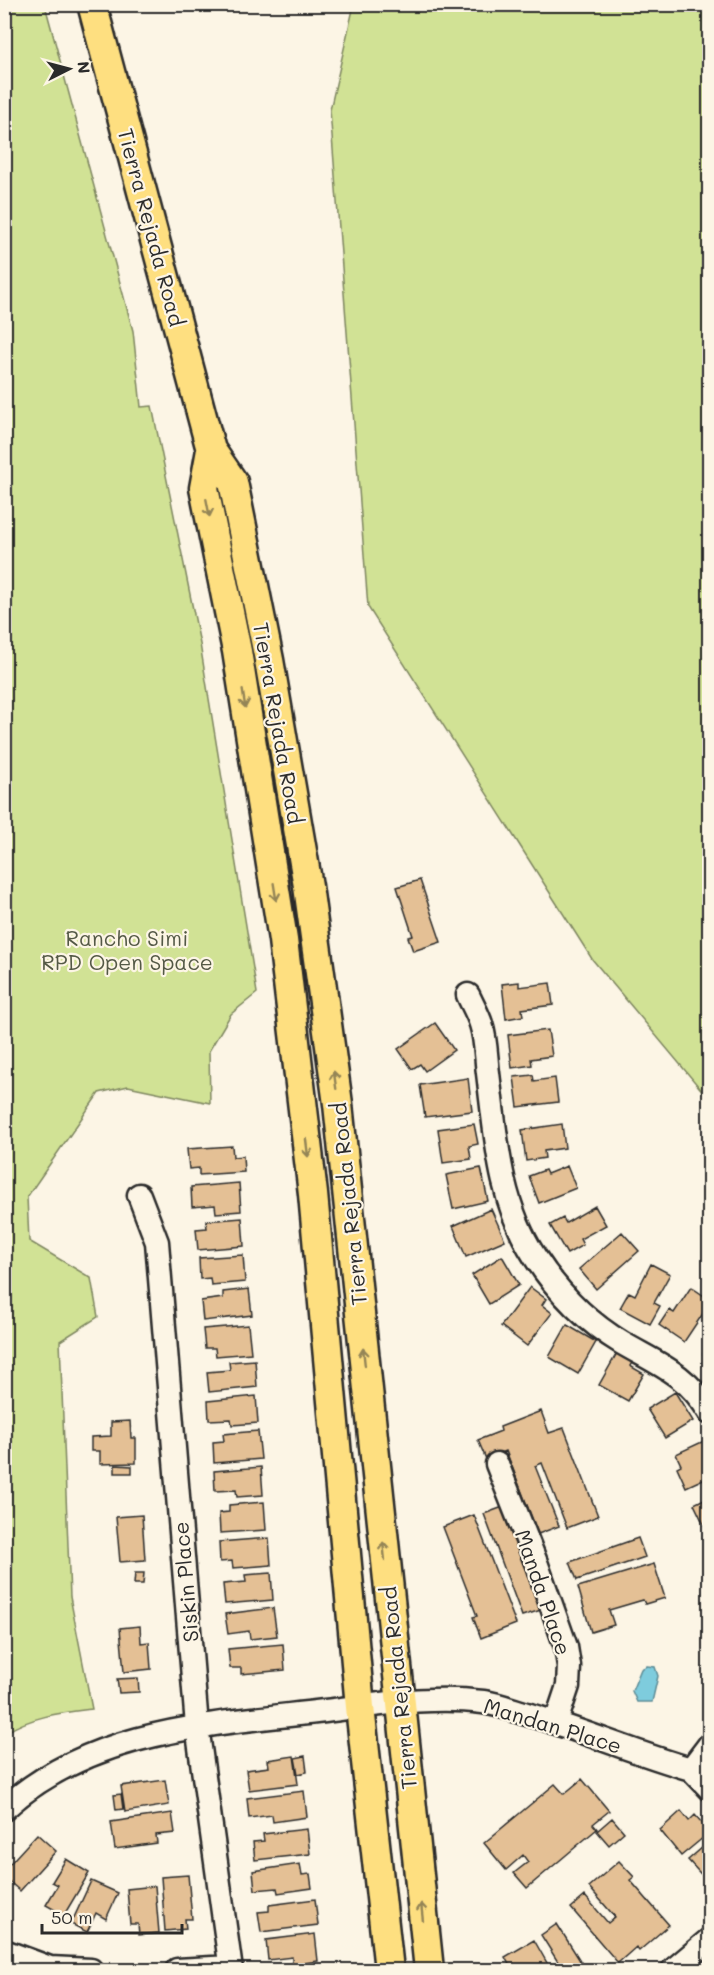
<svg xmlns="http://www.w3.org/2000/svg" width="714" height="1975" font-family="Mali,sans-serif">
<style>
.green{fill:#d1e295;stroke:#7e8660;stroke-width:1.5}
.water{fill:#7eccdd;stroke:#5d8c96;stroke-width:1.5}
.building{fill:#e4c095;stroke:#2b2b2b;stroke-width:1.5}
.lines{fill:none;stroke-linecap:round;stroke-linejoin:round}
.minor-casing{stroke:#2b2b2b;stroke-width:27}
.major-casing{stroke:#2b2b2b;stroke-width:33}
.minor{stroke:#fcf5e5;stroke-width:22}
.major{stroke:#fedf80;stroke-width:28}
.oneway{stroke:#948556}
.labels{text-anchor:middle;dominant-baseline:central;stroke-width:4.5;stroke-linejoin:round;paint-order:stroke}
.street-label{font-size:21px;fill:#2b2b2b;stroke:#fcf5e5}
.park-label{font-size:21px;fill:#545946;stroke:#fcf5e5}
</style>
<rect width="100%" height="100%" fill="#fcf5e5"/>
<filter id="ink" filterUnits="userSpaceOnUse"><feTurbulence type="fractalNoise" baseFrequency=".0167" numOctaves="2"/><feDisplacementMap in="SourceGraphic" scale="12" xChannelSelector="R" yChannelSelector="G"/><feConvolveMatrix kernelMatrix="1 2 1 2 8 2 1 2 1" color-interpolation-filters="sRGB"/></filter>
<g filter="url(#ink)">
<path class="green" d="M45,5L133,331L141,407L152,406L200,644L257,993L231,1014L209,1051L210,1103L128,1086L99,1093L27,1197L29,1241L91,1278L98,1317L60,1341L70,1597L92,1709C61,1713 32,1716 5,1733L4,5Z
M354,5H709V1099L592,959L368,607L330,110Z"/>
<path class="water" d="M647,1666L655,1667L658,1676L652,1702H637L632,1691L641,1669Z"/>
<path class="building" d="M420,880L441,942L413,951L408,937L413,936L397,887Z
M519,982V987L550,983L553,1005L522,1009L523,1016L506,1019L502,984Z
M435,1023L454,1050L425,1071L420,1064L412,1069L398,1049Z
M548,1030L552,1056L531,1059L532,1065L512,1068L508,1035Z
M533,1075L534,1081L555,1078L558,1102L518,1107L514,1077Z
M468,1078L472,1111L425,1117L420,1085Z
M474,1124L478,1144L469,1146L471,1159L443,1163L438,1129Z
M562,1124L565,1148L544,1151L545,1158L526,1161L522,1130Z
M232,1146L233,1157L243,1156L244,1172L199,1175V1168L189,1169L187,1149Z
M567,1166L576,1188L539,1203L529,1176L545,1170L547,1174Z
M481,1168L488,1201L453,1209L446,1175Z
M239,1183L241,1211L216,1213L215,1205L192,1207L191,1187Z
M595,1206L606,1225L580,1239L583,1245L567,1254L550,1225L563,1218L566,1223Z
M491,1209L505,1240L466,1257L453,1226Z
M242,1218L244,1246L198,1250L196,1229L207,1228L206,1221Z
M622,1232L639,1251L596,1289L579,1269Z
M243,1255L245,1282L211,1285L210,1278L200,1279L199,1258Z
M502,1256L519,1285L489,1304L472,1275Z
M651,1264L670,1274L654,1303L660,1306L650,1324L620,1308L629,1292L635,1295Z
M530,1287L546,1299L542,1305L552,1313L527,1346L501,1326Z
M691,1287L710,1300V1303L684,1342L659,1325L669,1310L674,1313Z
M249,1289L252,1315L203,1321L201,1301L223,1298V1292Z
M248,1325L251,1353L216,1356L215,1348H205L203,1329Z
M567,1325L596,1342L578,1374L549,1357Z
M710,1349V1362L703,1354Z
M617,1353L633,1361L630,1366L644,1374L628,1401L599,1385Z
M255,1360L257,1387L209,1392L207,1372L230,1370L229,1362Z
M675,1392L693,1421L665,1438L647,1409Z
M256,1396L258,1423L232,1425L231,1419L209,1420L208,1401Z
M541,1411L549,1433L564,1428L598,1516L567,1528L542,1463L535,1466L559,1526L538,1534L506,1451L486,1459L478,1440L501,1431L500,1427Z
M130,1421L131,1438H136V1463L100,1464V1451H91V1437L111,1436V1422Z
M258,1431L261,1459L214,1463L213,1442L224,1441L223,1434Z
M704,1441L710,1453V1476L686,1487L677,1467L681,1465L676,1454Z
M115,1465L132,1466V1473H115Z
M261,1467L263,1495L237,1497L236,1490L215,1491L214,1471Z
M710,1496V1535H709L694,1504Z
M264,1502L266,1530L220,1533L219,1513L229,1512V1505Z
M503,1507L541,1610L522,1616L484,1514Z
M142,1515L145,1560L120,1562L116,1517Z
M474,1515L516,1624L481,1638L473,1617L477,1616L443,1527Z
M269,1538L271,1565L233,1568L232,1561L220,1562L219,1542Z
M638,1538L645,1557L577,1580L570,1562Z
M654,1564L665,1598L645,1604L643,1600L609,1610L614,1625L591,1632L578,1587Z
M135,1573H144L143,1584H134Z
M271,1573L273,1600L225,1604L223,1584L246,1582L245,1575Z
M273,1608L277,1636L250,1639L249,1631L228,1634L225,1614Z
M140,1626L141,1643L149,1642L151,1669L124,1672L120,1628Z
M283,1644L285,1670L241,1674V1668H230L228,1649Z
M138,1678L139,1692L119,1693L117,1679Z
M294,1756L298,1784L249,1790L246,1770L269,1767L268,1760Z
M305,1756L307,1772L298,1774L295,1758Z
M582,1779L609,1811L593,1824L597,1829L527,1888L514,1873L528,1862L523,1855L506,1870L484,1843L555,1784L564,1794Z
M165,1780L169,1805L125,1812L121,1786Z
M304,1791L307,1817L273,1822L272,1815L249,1818L247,1798Z
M121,1794L123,1809L116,1810L114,1795Z
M681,1811L689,1821L695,1815L710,1832L681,1856L660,1830Z
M172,1813L175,1833L156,1835L157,1843L115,1849L111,1822Z
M612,1818L624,1832L609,1845L597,1831Z
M307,1829L310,1854L255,1860L253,1842L264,1841L263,1834Z
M37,1834L56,1851L20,1891L4,1877V1870Z
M710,1841V1884L688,1860Z
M66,1859L89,1873L64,1915L46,1905L58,1885L52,1882Z
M619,1861L634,1877L630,1880L669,1925L639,1951L636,1947L618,1963L571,1908L585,1896L608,1923L615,1917L589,1887Z
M300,1864L302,1875L310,1874L312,1888L278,1893L277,1888L255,1890L253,1871Z
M188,1875L192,1919H185L186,1929L165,1931L161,1877Z
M91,1881L118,1893L106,1919L96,1913L87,1932L71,1924Z
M155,1886L159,1933L139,1935L138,1924H130L127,1889Z
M315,1899L318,1925L261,1932L258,1912L269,1911V1905Z
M557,1924L586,1970H563L541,1935Z
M315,1934L318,1961L292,1965V1957L268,1960L266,1940Z
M534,1940L551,1970H512L505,1957Z"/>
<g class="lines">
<defs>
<path id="minor" d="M468,995C472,1004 478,1014 481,1024C486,1039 486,1058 488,1073C496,1137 499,1202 535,1257C557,1291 587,1322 622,1343C658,1364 687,1374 710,1413
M139,1195L157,1242L197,1726L231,1970
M497,1464L537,1565L566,1647L569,1666L568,1686L556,1722
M691,1769L710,1744
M691,1769L710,1789
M4,1809C90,1729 215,1724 325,1711C376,1705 431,1695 483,1702C498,1704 513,1710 527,1714C582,1730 635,1753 691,1769
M4,1951L50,1968L91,1970
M177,1970L230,1967
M673,1970L710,1939"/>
<path id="major" d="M92,4L211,450L233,482L269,660L308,886L338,1104L429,1970
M211,450L204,488L237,651L283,940L313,1194L360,1707L389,1970"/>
</defs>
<use href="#minor" class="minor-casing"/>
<use href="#major" class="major-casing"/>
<use href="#minor" class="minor"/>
<use href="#major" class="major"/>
</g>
<defs><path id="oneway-shaft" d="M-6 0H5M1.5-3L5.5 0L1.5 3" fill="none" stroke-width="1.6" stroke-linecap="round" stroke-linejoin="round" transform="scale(1.5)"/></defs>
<g class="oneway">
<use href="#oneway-shaft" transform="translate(208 508) rotate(79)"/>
<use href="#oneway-shaft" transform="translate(244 699) rotate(81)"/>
<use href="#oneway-shaft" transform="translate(275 892) rotate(81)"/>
<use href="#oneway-shaft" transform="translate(335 1080) rotate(-98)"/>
<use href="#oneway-shaft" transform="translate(307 1148) rotate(83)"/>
<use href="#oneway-shaft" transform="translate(364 1357) rotate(-96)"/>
<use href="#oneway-shaft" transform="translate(384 1551) rotate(-96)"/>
<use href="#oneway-shaft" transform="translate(422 1912) rotate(-96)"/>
</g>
</g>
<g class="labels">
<g class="street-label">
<text transform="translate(152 227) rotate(75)">Tierra Rejada Road</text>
<text transform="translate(279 723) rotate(80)">Tierra Rejada Road</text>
<text transform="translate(348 1204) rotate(-96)">Tierra Rejada Road</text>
<text transform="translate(185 1582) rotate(-95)">Siskin Place</text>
<text transform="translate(544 1592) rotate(71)">Manda Place</text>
<text transform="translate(398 1688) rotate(-96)">Tierra Rejada Road</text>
<text transform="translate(553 1725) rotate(17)">Mandan Place</text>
</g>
<g class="park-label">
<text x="127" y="937">Rancho Simi<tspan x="127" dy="24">RPD Open Space</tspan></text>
</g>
</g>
<rect width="714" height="1975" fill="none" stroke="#fcf5e5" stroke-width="24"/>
<rect x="12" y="12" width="690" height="1951" fill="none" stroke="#2b2b2b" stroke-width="2" filter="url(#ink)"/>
<g transform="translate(69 69) rotate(84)" stroke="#fcf5e5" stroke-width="4.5" paint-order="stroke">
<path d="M0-4.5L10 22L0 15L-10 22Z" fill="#2b2b2b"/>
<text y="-9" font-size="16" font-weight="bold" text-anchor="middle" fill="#2b2b2b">N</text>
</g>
<path d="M42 1924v9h140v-9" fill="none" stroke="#2b2b2b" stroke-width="3"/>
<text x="51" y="1924" font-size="18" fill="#2b2b2b" stroke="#fcf5e5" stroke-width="4.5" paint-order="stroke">50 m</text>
</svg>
